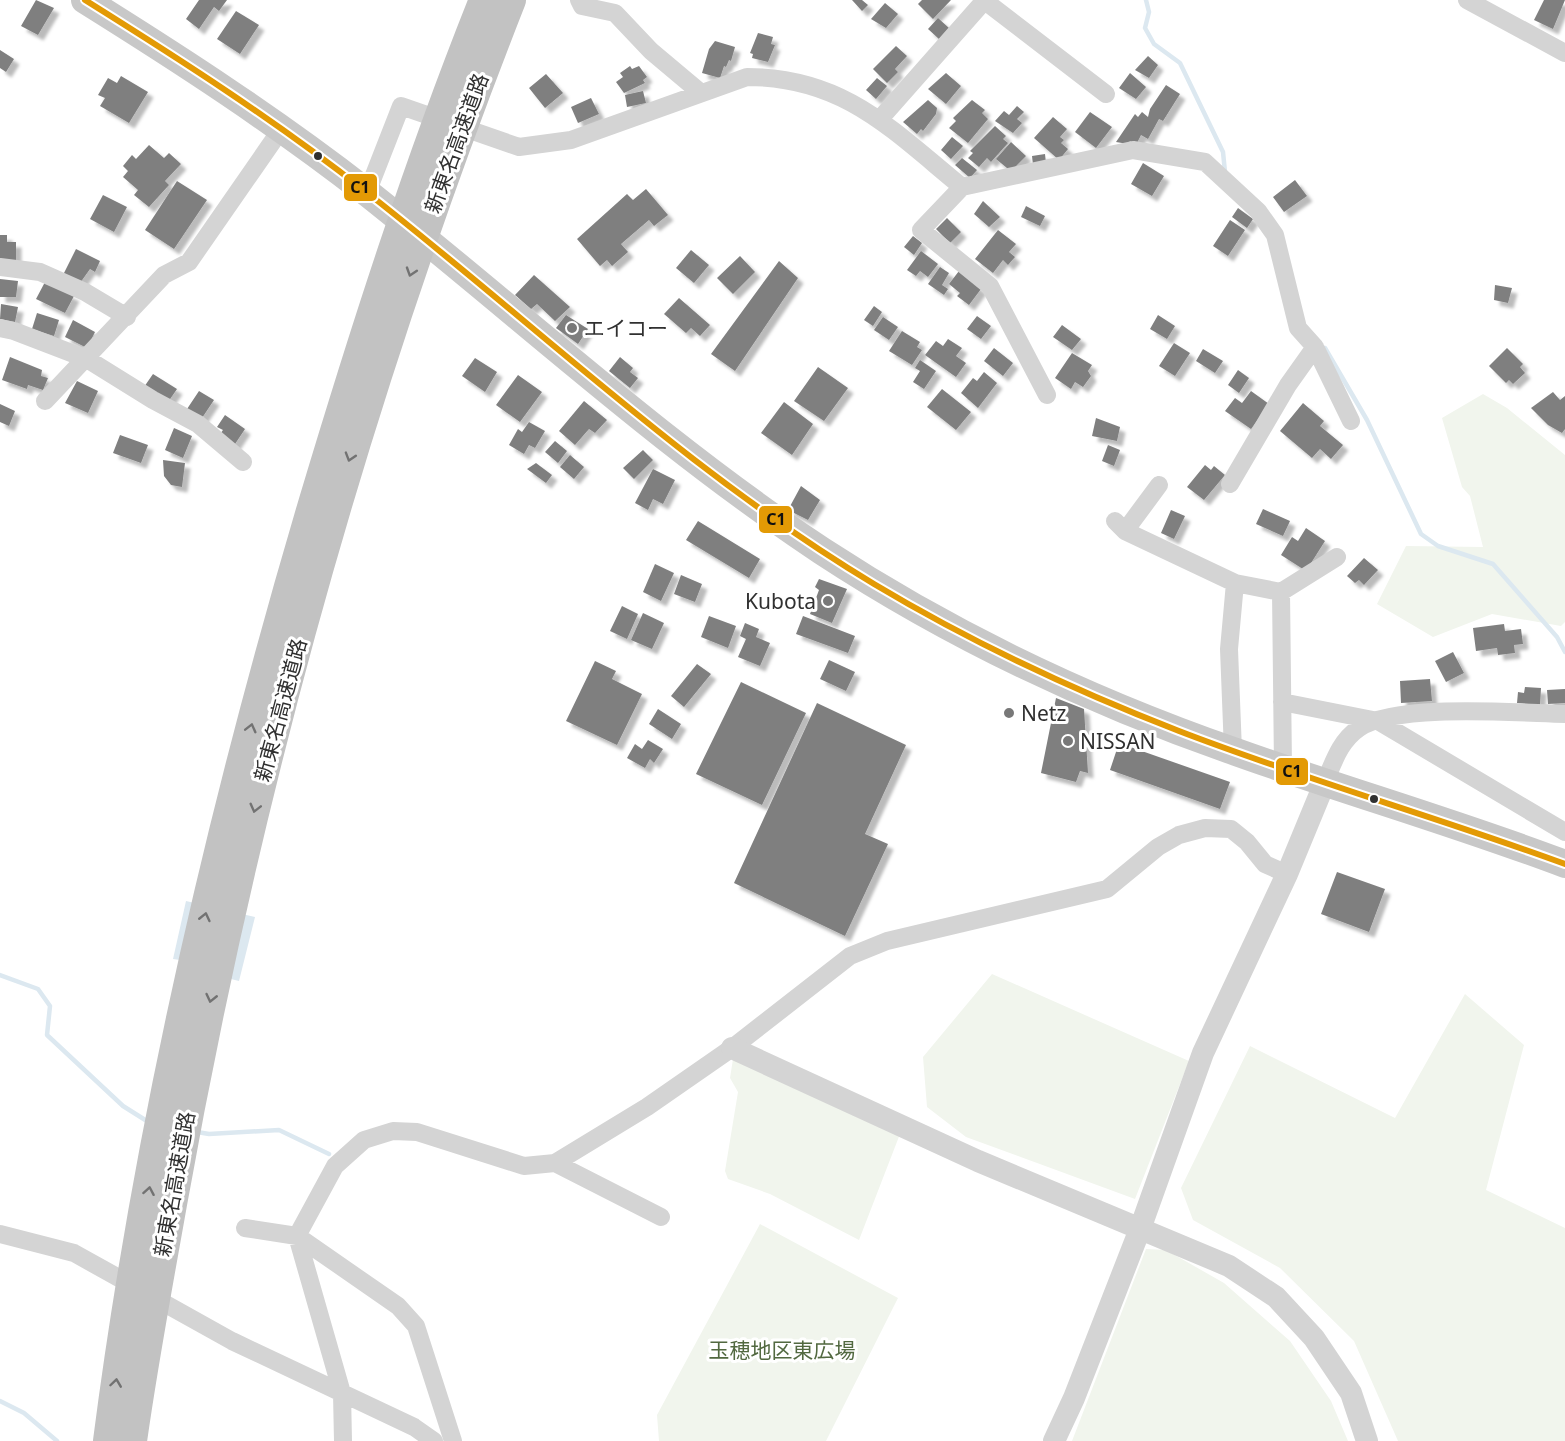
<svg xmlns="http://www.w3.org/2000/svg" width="1565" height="1441" font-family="'Noto Sans','Noto Sans JP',sans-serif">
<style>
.green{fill:#f1f5ed}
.water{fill:#dce8f0}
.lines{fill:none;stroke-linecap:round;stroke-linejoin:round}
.stream{stroke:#dce8f0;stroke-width:4.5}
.building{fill:#7f7f7f;filter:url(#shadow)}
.minor{stroke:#d4d4d4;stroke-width:18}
.tertiary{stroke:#d4d4d4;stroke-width:22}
.primary{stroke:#c8c8c8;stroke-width:28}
.motorway-bridge{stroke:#c2c2c2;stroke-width:32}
.bus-1-casing{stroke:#fff;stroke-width:10}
.bus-1{stroke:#e39a05;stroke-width:6}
.oneway{stroke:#727272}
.bus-dot{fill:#303030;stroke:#fff;stroke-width:2}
.poi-dot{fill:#787878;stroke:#fff;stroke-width:2}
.labels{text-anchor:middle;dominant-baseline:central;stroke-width:6;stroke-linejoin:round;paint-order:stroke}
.street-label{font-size:21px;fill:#303030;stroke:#fff}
.poi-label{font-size:21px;fill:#303030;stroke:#fff;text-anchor:start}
.park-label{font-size:21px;fill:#526940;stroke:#fff}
.line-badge{stroke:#fff;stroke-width:2}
.pale-badge-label{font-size:16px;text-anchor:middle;font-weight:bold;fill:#111}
</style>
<defs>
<filter id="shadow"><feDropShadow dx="5.5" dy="5.5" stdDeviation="1.5" flood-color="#0004"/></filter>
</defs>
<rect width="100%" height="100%" fill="#fff"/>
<path class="green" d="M1483,394L1507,408L1565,455V622L1561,626L1492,614L1433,637L1377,604L1406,546L1483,547L1470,496L1462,487L1442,418Z
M992,974L1189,1061L1135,1199L966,1137L927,1107L923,1057Z
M1465,994L1524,1045L1486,1190L1565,1228V1441H1398L1354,1341L1280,1268L1193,1220L1181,1188L1250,1046L1395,1118Z
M733,1059L900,1134L859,1240L770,1194L728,1179L725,1171L738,1092L730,1078Z
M760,1224L898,1298L826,1441H659L657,1415Z
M1146,1249L1166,1250L1224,1283L1290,1341L1331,1401L1348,1441H1072Z"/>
<path class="water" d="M186,901L255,917L239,981L186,968L187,961L173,959Z"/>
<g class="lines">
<path class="stream" d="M1146,0L1149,12L1145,28L1154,44L1180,63L1223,152L1225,172
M1325,348L1367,420L1421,534L1438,546L1493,564L1557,637L1565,652
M0,975L38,989L50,1006L47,1035L123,1106L150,1123
M197,1132L209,1134L279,1130L329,1154
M0,1401L24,1413L57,1441"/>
</g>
<path class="building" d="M36,0L54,8L38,35L21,26Z
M199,0H227L219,11L214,7L199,29L186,19Z
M852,0H862L868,5L862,11Z
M922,0H951L933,19L918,4Z
M1544,0H1565L1553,29L1534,20Z
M885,3L898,14L886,28L871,19Z
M236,11L259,25L240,54L217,39Z
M938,18L949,28L939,39L928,29Z
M758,33L773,37L771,44L775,45L768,62L752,58L753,54L750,53Z
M715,41L735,47L731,61L729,60L726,67L724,66L720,78L702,73L709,49Z
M896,46L907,56L895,69L898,72L887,83L873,69Z
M0,50L14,59L6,72L0,68Z
M1148,56L1158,65L1149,78L1135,70Z
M630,66L632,69L639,66L647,77L643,80L645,83L624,93L616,82L623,77L620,73Z
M946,73L961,86L946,104L928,89Z
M1130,73L1146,87L1136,99L1119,88Z
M546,74L563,93L545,108L529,88Z
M121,76L148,92L129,123L100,106L105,98L98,95L108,78L117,83Z
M877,78L887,86L876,99L866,90Z
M1166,85L1180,94L1163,121L1159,119L1148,139L1141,135L1136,145L1130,141L1128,144L1116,142L1135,114L1138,117L1142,112L1148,117L1150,109Z
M643,91L646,103L627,107L625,95Z
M591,98L599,114L578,123L571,107Z
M928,100L937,108L936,114L923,131L921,129L917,134L903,122Z
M972,100L985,110L982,113L988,119L968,143L949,128L956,121L953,118Z
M1017,106L1024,112L1017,119L1022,123L1013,133L995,121L1004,111L1009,115Z
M1090,112L1112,127L1096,148L1075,132Z
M1053,117L1067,129L1060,137L1064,140L1061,143L1068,149L1059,160L1034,138Z
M995,126L1006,136L1003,139L1008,143L991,162L987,158L979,167L968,158L973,153L970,151Z
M952,137L963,146L951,159L941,150Z
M1011,142L1026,156L1014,168H1007L996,159Z
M149,145L164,158L169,153L181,164L165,181L169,185L149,207L134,195L138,190L123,177L128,171L123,166L132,155L136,159Z
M1045,154L1046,163L1033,165L1032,156Z
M962,158L977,170L970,178L955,165Z
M1143,163L1164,176L1152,196L1131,184Z
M1295,180L1307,196L1284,212L1273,197Z
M177,181L207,200L174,249L145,230Z
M646,189L668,215L654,226L649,220L621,244L628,252L612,266L607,260L600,266L577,239L627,194L633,200Z
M103,195L127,207L114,232L90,219Z
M983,201L1000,217L989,227L974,214Z
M1026,206L1045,216L1040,226L1021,217Z
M1238,208L1253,219L1247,228L1232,217Z
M947,218L961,232L950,243L936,229Z
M1230,220L1245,230L1228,256L1213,246Z
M998,230L1016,244L1009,252L1015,257L1008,265L1003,260L993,273L975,259Z
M0,235H7V242H16V262H0Z
M913,236L922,243L914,255L904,247Z
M76,249L100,261L95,272L90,269L80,283L63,275Z
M691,250L709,265L694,283L676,268Z
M921,251L938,264L928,277L920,271L916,276L907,270Z
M740,256L755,272L733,294L717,278Z
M779,261L798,278L735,371L711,354Z
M940,267L949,273L942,285L948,289L944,295L928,284Z
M959,271L981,289L969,305L957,296L960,293L949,284Z
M534,275L570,307L555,321L537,304L531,309L515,295Z
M0,279L18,281L16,297H0Z
M45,282L74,296L65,313L36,299Z
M1495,285L1512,288L1508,303L1494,300Z
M679,298L710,325L700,336L691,328L686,333L664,314Z
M1,304L18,307L15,322L0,319Z
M874,306L882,312L873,326L864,320Z
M37,313L59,320L54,336L32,329Z
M566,315L588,329L578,344L556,328Z
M1158,315L1175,326L1167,339L1150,329Z
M977,316L991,326L981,339L967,329Z
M883,317L898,327L889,340L874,330Z
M73,320L95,332L87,348L65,337Z
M1062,325L1081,339L1072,350L1053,337Z
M902,331L920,342L917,347L922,350L912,365L889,351Z
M948,339L962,348L956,356L966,363L956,377L925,355L936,341L943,346Z
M1174,343L1190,353L1175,376L1159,366Z
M994,348L1013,363L1003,376L984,361Z
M1507,348L1523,364L1520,367L1525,373L1513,384L1509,380L1506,383L1489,366Z
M1203,349L1223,361L1215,373L1196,361Z
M1072,353L1092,365L1088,371L1091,376L1083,387L1075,382L1071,389L1055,378Z
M10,357L42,370L41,376L48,378L43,390L28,385L27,389L2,380Z
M620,357L633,368L630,372L638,378L630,388L609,371Z
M475,358L497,372L485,392L462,376Z
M920,360L936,371L924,389L913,382L920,371L915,368Z
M818,367L848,388L824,421L794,401Z
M1238,370L1249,378L1239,393L1228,385Z
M984,372L997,383L978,408L961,393L973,378L977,381Z
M153,374L177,389L168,402L144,387Z
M518,375L542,392L520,422L496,405Z
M77,381L98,391L88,413L65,403Z
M942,389L971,412L956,430L927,407Z
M199,391L214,400L198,424L183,415Z
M1251,391L1269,404L1251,429L1225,411L1235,398L1242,403Z
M1553,392L1560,400L1565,396V429L1562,433L1548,425L1531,408Z
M584,401L607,420L595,433L589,429L575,445L559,431Z
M784,402L813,424L792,455L761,433Z
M1303,403L1324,421L1320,426L1343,445L1331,459L1320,449L1312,458L1280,431Z
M0,404L15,411L9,426L0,422Z
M225,415L245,429L233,447L218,437L223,430L217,427Z
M1096,418L1120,427L1117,441L1092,436Z
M529,422L545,431L535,448L529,445L524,454L509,445L518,429L522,432Z
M174,428L192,436L183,458L165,450Z
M120,435L148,445L141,463L113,453Z
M555,441L567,451L558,463L545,452Z
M1108,445L1120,450L1114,466L1102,461Z
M643,450L653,460L634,479L623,468Z
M570,455L584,467L574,479L560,467Z
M163,460L185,463L182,487L171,485L164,476Z
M536,463L552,475L546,483L527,469Z
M1205,465L1211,470L1214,466L1225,475L1204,500L1187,487Z
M653,469L675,480L663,504L653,499L648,510L635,503Z
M801,486L820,500L808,520L788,510Z
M1263,509L1290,521L1283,536L1256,524Z
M1171,510L1185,516L1174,539L1161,533Z
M698,521L760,559L749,578L686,540Z
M1306,528L1325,541L1306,571L1281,555L1292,537L1298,541Z
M1364,558L1378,570L1364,585L1359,580L1355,583L1347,576Z
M655,564L674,573L661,601L643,592Z
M681,575L702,584L695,602L674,594Z
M819,579L847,589L832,623L810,614L819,590L815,587Z
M622,606L638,614L627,639L610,631Z
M643,613L664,623L652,649L631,640Z
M709,616L736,626L728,648L701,637Z
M803,616L855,636L848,653L796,634Z
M745,623L759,629L756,637L770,643L760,666L738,657L746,639L740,636Z
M1504,624L1505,631L1521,629L1523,644L1514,645L1515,653L1498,655L1497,648L1476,651L1473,628Z
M1453,652L1464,673L1446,682L1435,661Z
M829,660L855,672L846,691L820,679Z
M595,661L616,671L612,679L642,694L617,745L566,721Z
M697,664L711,674L684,707L671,696Z
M1430,679L1432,701L1401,703L1400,681Z
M741,682L806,713L762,805L696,774Z
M1525,687L1541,688L1540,705L1517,703L1518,692L1524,693Z
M1565,689V703L1548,704L1547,690Z
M1056,698L1084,709L1088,773L1080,771L1076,782L1041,773Z
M817,703L906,745L865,834L888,844L845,936L734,883Z
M658,709L681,724L672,739L649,724Z
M648,740L663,749L654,763L650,759L645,768L627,758L635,744L642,749Z
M1119,743L1230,782L1220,809L1110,770Z
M1337,872L1385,889L1369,932L1321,914Z"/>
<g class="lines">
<path class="minor" d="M579,0L582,6L615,13L651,51L701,93
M1467,0L1565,53
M985,1L1106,94
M879,120L985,0
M962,187L921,230L990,286L1047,395
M367,193L401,106L519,147L571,140L747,77C844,77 892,130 962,187L1133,150L1205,162L1258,211L1275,235L1298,328L1315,347L1288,385L1230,484
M0,267L40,272L85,292L127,317
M0,328L14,331L87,359L153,400L198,424L243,462
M1315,347L1351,421
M45,401L164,275L189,262L282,128
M1115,521L1125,531L1235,583L1281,592
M1125,531L1159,485
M1282,702L1378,721L1565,832
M1233,751L1229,649L1235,583
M1283,768L1281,592L1337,557
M1325,782C1334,761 1340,741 1359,728C1396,703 1518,713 1565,714
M555,1163L661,1217
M245,1228L297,1236L398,1306L416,1326L453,1441
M0,1234L74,1253L232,1341L414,1427L434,1441
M343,1441L342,1393L297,1236L335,1166L364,1140L393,1131L417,1132L524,1166L555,1163L647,1107L732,1048L850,956L887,941L1107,889L1158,847L1179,835L1205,828L1231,829L1247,842L1265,864L1287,874"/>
<path class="tertiary" d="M732,1048L978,1161L1229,1266L1276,1297L1314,1338L1351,1393L1367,1441
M1054,1441L1074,1398L1140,1229L1203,1053L1287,874L1325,782"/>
<path class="primary" d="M85,0C181,60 275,121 365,191C517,311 660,444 822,551C950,635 1092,702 1236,752C1345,791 1457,823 1565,864"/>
<path class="motorway-bridge" d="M109,1441C150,1124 223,811 314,504C365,334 419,165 485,0
M131,1441C142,1362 157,1283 171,1204C244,794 357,388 510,0"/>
<defs>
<path id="bus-1" d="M85,0C181,60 276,121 365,191C534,323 689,473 874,584C971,642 1073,690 1179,731C1306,780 1437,817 1565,864"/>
</defs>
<use href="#bus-1" class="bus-1-casing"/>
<use href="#bus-1" class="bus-1"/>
</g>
<defs><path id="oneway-chevron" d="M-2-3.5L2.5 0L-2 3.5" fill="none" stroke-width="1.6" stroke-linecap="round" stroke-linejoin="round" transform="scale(1.5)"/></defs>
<g class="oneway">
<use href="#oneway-chevron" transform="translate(411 272) rotate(108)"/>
<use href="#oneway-chevron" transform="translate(350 457) rotate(107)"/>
<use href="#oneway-chevron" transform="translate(251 728) rotate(-76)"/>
<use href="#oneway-chevron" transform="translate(255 808) rotate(104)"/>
<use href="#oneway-chevron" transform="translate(205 917) rotate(-77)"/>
<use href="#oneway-chevron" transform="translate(211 998) rotate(103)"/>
<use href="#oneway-chevron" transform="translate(149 1191) rotate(-80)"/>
<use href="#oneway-chevron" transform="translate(116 1383) rotate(-82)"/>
</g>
<g class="bus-dot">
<circle cx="318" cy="156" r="5"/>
<circle cx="1374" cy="799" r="5"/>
</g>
<g class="poi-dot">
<circle cx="572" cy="328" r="6"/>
<circle cx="828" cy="601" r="6"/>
<circle cx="1009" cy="713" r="6"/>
<circle cx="1068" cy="741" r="6"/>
</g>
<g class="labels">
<g class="street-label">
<text transform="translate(456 143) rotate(-70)">新東名高速道路</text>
<text transform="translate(280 710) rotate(-75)">新東名高速道路</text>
<text transform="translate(174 1184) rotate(-80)">新東名高速道路</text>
</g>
<g class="poi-label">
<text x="584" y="328">エイコー</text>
<text x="816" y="601" text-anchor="end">Kubota</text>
<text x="1021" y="713">Netz</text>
<text x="1080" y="741">NISSAN</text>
</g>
<g class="park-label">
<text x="782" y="1350">玉穂地区東広場</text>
</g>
</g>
<g class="line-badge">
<rect x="343" y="173" width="35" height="29" rx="6" fill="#e39a05"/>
<rect x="758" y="505" width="35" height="29" rx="6" fill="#e39a05"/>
<rect x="1275" y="757" width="34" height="29" rx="6" fill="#e39a05"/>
</g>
<g class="pale-badge-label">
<text x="360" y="193">C1</text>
<text x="776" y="525">C1</text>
<text x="1292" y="777">C1</text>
</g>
</svg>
